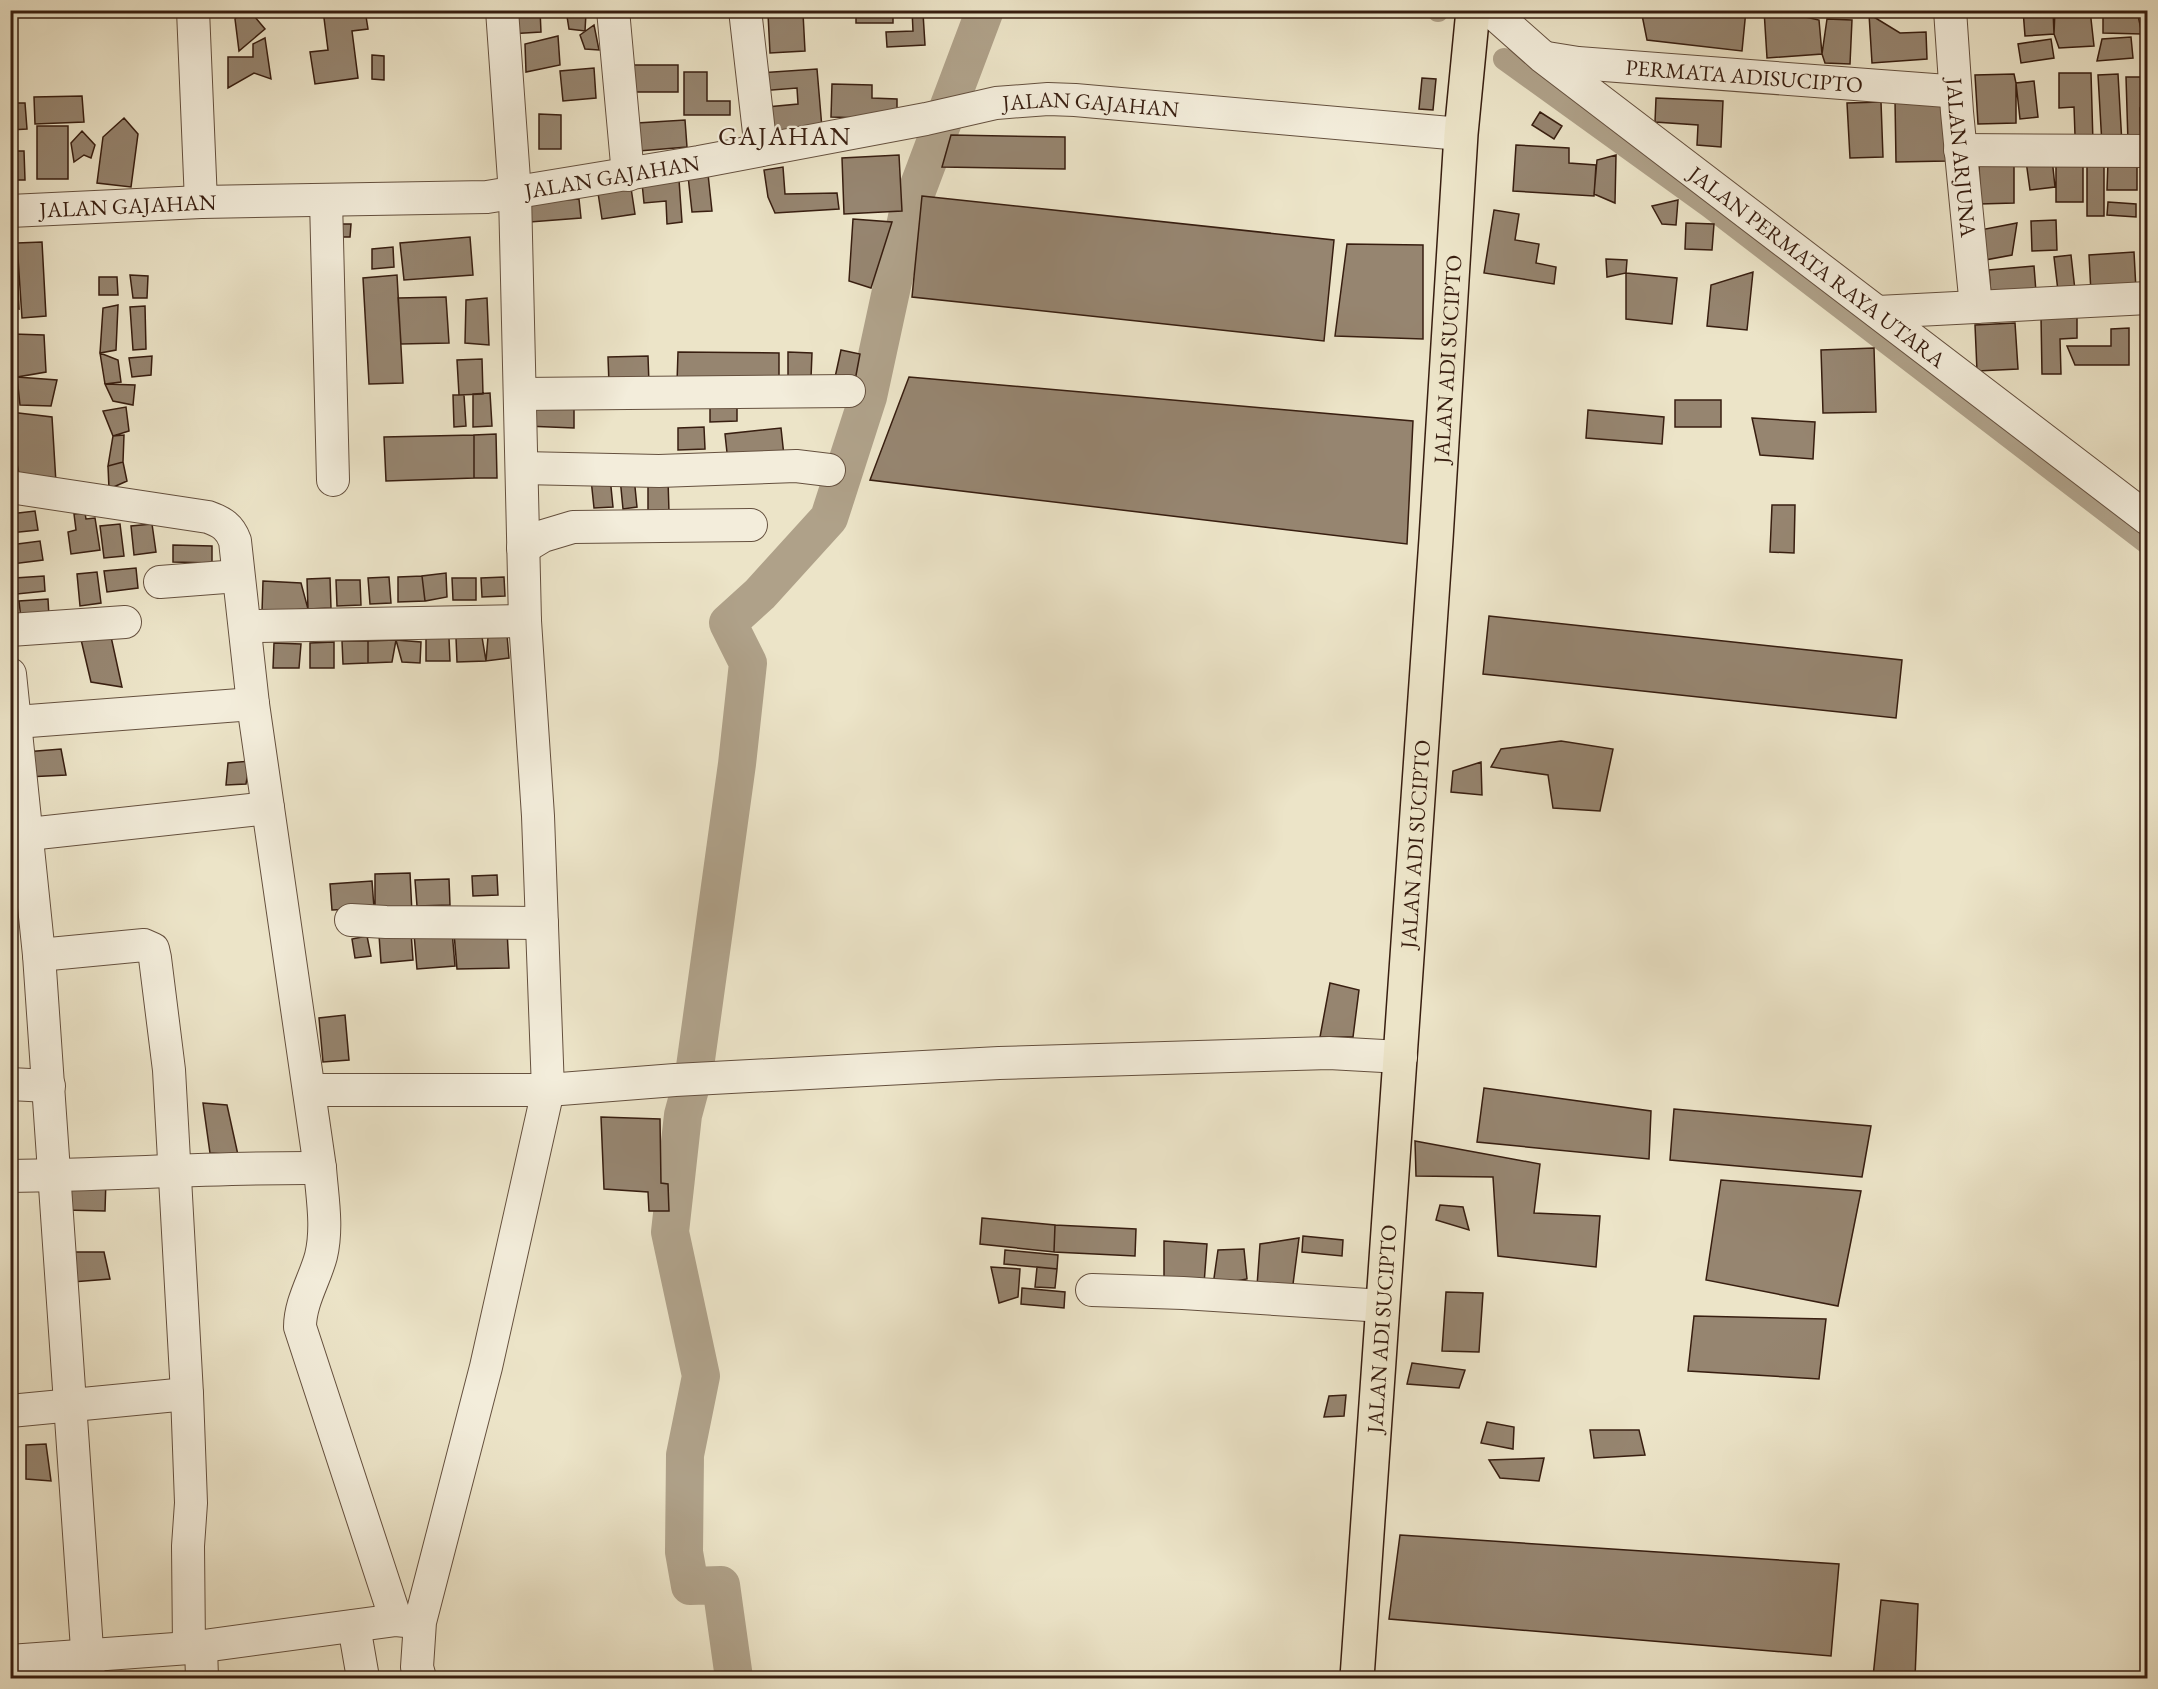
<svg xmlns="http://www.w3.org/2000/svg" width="2158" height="1689" font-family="'EB Garamond',serif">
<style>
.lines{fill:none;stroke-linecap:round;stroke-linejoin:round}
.canal{stroke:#afa189;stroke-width:22}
.river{stroke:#afa189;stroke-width:38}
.building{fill:#968570;stroke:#381e10;stroke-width:1.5}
.minor-casing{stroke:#65503e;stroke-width:34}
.highway-casing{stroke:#381e10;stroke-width:36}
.minor{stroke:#f3eddb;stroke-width:32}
.highway{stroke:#ece4c8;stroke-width:33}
.labels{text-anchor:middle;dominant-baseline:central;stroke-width:4.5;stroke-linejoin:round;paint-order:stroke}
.street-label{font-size:22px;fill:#381e10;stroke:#f3eddb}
.quarter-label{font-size:26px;letter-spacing:1.5px;fill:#381e10;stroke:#f3eddb}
</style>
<rect width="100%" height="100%" fill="#ece4c8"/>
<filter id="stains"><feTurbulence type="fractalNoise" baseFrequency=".00333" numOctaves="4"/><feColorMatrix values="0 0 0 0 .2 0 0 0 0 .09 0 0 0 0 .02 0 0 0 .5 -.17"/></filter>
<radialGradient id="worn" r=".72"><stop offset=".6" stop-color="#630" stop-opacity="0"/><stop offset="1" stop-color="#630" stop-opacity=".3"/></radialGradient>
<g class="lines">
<path class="canal" d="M1438,11V10
M1504,59L1708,206L2148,544"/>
<path class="river" d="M734,1678L721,1585L690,1586L684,1552L685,1455L701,1376L670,1232L683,1115L694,1074L737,764L748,663L728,623L760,594L829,518L868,397L907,217L985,10"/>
</g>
<path class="building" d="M242,10H249L265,29L239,51L235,19Z
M323,10H365L368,29L352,31L358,78L315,84L310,52L328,50Z
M506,10H540L541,32L507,34Z
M566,10H593L586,13L585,31L569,29Z
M623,10H675L674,17L623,13Z
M840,10H893V23H856V11Z
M912,10H942V12L923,13L925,45L887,47L886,32L913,31Z
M1641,10H1746L1742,51L1647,40Z
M1764,10H1774L1819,20L1822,54L1767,58Z
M2023,10H2053L2054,34L2025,36Z
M2055,10H2090L2094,46L2059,48L2054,34Z
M2103,11H2137L2142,34L2103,33Z
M803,13L805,51L770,53L768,14Z
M1869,14L1900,33L1926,32L1927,59L1872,63Z
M1827,19L1852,20L1850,64L1825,63L1822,54Z
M594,25L599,50L585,49L580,35Z
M558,36L560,65L526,72L525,44Z
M2131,37L2133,58L2097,61L2102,39Z
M265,38L271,79L254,73L228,88V57H253V44Z
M2051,39L2054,58L2021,63L2018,44Z
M372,55L384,56V80L372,79Z
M633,65H678V92H632Z
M594,68L596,98L563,101L560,71Z
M817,69L822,128L769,132L767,107L798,104L797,88L758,91L757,73Z
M684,72H707V101H730V115H684Z
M2059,73H2091L2093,143L2075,135L2074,107L2059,108Z
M2014,74L2016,83V123L1978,124L1975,75Z
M2118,74L2122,144L2102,145L2098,75Z
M2126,77H2147L2148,108H2140L2141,142H2128Z
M1422,78L1436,79L1433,110L1419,109Z
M2034,81L2038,117L2020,119L2016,83Z
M832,84L872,85V98L897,99V119L831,117Z
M82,96L84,122L35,124L34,97Z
M1656,98L1723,101L1721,147L1697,145L1698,125L1655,122Z
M1946,99L1947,161L1896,162L1895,100Z
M1881,102L1883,157L1850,158L1847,103Z
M10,103H25L27,129L10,130Z
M1540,112L1562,126L1554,139L1532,125Z
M539,114L561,115V149H539Z
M124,118L138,134L131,187L97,183L103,137Z
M685,120L687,147L639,151L637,123Z
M37,126H68V179H37Z
M82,131L95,145L91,158L84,155L74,162L71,143Z
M951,135L1065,137V169L942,167Z
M1516,145L1569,148V163L1596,165L1594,196L1513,191Z
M10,151H24L25,180H10Z
M899,155L902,211L844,214L842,158Z
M1616,155L1615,203L1594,194L1597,160Z
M2014,156V203L1980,204L1979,157Z
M2052,158L2055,187L2030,190L2026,161Z
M2083,161V202H2056V162Z
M2108,161L2137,162V190H2107Z
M2087,162H2104V216H2087Z
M783,167L785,194L837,193L839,209L775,213L768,197L764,170Z
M708,174L712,211L692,212L688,176Z
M679,180L682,222L667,224L666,201L644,203L642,183Z
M631,188L635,214L602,219L598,193Z
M922,196L1334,240L1324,341L912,297Z
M579,199L581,218L530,222L528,203Z
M1678,200L1676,225L1662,224L1652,206Z
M2108,202L2136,204V217L2107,215Z
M1494,210L1519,214L1515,240L1539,244L1536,263L1556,267L1554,284L1484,273Z
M853,219L892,222L871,288L849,281Z
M2056,220L2057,250L2032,251L2031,221Z
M1686,223L1714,224L1712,250L1685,249Z
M2017,223L2012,255L1985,260L1980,230Z
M327,224H351L350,237H329Z
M470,237L473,275L404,280L400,243Z
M42,242L46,316L22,318L17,243Z
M1347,244L1423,245V339L1335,336Z
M393,247L394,267L372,269V249Z
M2134,252L2136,290L2091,293L2089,255Z
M2071,255L2075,290L2058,291L2054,257Z
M1606,259L1627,260L1626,273L1607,277Z
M17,261L19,309L10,307V262Z
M2034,266L2036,292L1991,296L1989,270Z
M1753,272L1747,330L1707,326L1711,285Z
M1626,273L1677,278L1672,324L1626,319Z
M130,275L148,276L147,298H133Z
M397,275L403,383L369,384L363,278Z
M99,277H117L118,295H99Z
M446,297L449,343L401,344L398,298Z
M487,298L489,345L465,343L466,300Z
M118,305L116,350L100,353L103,308Z
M145,306L146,349L133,350L130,307Z
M2077,316V338L2060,339L2061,374H2042L2041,317Z
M2015,323L2018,369L1977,371L1975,325Z
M2129,328V365H2075L2067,346H2111V329Z
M13,334L44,335L46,372L17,377Z
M1874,348L1876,412L1823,413L1821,350Z
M841,350L860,354L854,386L834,382Z
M678,352L779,353V383H677Z
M788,352L812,353L811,378L788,381Z
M100,353L118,360L121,382L105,384Z
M152,356L151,375L132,377L129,358Z
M648,356L649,384H609L608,357Z
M482,359L483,394L459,395L457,360Z
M17,377L57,380L51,406L20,405Z
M909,377L1413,421L1407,544L870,480Z
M105,384L135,385L133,405L113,401Z
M490,393L492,426L473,427V394Z
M453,395H464L466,426L454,427Z
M574,398V428L526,426L524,399Z
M1675,400H1721V427H1675Z
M710,401H737V421L710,422Z
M126,407L129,431L113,436L103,411Z
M1588,410L1664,417L1662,444L1586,438Z
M10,412L52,417L56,483L19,474L10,428Z
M1752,418L1815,422L1813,459L1760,455Z
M704,427L705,449L678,450V428Z
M781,428L784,456L728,462L725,434Z
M496,434L497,478H474V435Z
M124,435L123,462L108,466L113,436Z
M474,435V478L386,481L384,437Z
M123,462L127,481L109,489L108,466Z
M610,477L613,507L594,508L591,479Z
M634,477L637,507L623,509L620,478Z
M648,479H668L669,512H648Z
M1772,505H1795L1794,553L1770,552Z
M35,511L38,530L10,533V514Z
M85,513L86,519L95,518L100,550L71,554L68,532L76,530L74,514Z
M120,524L124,556L104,558L100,526Z
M152,524L156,552L134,555L131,526Z
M40,541L43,560L12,564L10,545Z
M173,545L212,546V563L173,562Z
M136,568L138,588L107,592L104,571Z
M97,572L101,603L80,606L77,574Z
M446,573L447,597L425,601L422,576Z
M44,576L45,591L17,594L15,578Z
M422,576L425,601L398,602V577Z
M389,577L391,603L370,604L368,578Z
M504,577L505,596L482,597L481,578Z
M330,578L331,608L308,609L307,579Z
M452,578H476V600H453Z
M336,580H360L361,605L337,606Z
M263,581L301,583L308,609L262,612Z
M48,599L49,617L21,619L19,601Z
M1489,616L1902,660L1896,718L1483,674Z
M79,631L110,632L122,687L91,682Z
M507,635L509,658L486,661L488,637Z
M426,637L449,638L450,661H426Z
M482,637L486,661L457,662L456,638Z
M396,640L421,642L420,663L402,662Z
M396,640L392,662L368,663V641Z
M342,641H368V663L343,664Z
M334,642V668H310V643Z
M274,643L301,644L299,668H273Z
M1561,741L1613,749L1600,811L1553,808L1548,775L1491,767L1501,749Z
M61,749L66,775L27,777L25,752Z
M250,761L246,784L226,785L228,763Z
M1481,762L1482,795L1451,792L1453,771Z
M410,873L412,913L375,910V874Z
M497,875L498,895L473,896L472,876Z
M449,879L450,905L417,906L415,880Z
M372,881L374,908L332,910L330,884Z
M507,930L509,968L457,969L454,933Z
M452,931L455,966L417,969L414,934Z
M411,932L413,960L381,963L379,935Z
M367,936L371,956L355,958L352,939Z
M1330,983L1359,990L1353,1037H1320Z
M345,1015L349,1060L323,1062L319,1018Z
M1484,1088L1651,1111L1649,1159L1477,1142Z
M203,1103L227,1105L238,1155L210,1153Z
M1674,1109L1871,1126L1862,1177L1670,1160Z
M601,1117L660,1119L661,1183L668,1184L669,1211H649L648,1192L604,1189Z
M1415,1141L1540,1164L1534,1213L1600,1216L1596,1267L1498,1256L1493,1177L1416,1176Z
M106,1179L105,1211L65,1210L66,1186Z
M1721,1180L1861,1191L1838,1306L1706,1280Z
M1440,1205L1463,1207L1469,1230L1436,1220Z
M982,1218L1055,1225L1054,1252L980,1244Z
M1055,1225L1136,1229L1135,1256L1054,1252Z
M1303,1236L1343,1240L1342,1256L1302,1252Z
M1299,1238L1292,1292L1257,1286L1260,1244Z
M1164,1241L1207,1244L1204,1284L1164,1281Z
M1244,1249L1247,1279L1213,1285L1218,1250Z
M1005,1250L1058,1255L1057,1269L1004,1264Z
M69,1252H104L110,1279L72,1282Z
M991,1267L1020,1269L1018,1297L999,1303Z
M1037,1267L1057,1269L1055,1288L1035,1287Z
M1022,1288L1065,1292L1064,1308L1021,1304Z
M1446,1292L1483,1293L1479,1352L1442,1351Z
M1694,1316L1826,1319L1819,1379L1688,1371Z
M1412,1363L1465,1370L1459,1388L1407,1384Z
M1346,1395L1344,1416L1324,1417L1329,1396Z
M1487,1422L1514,1427L1513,1449L1481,1443Z
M1590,1430H1639L1645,1455L1594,1458Z
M46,1444L51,1481L26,1479V1445Z
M1544,1458L1539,1481L1500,1478L1489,1460Z
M1400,1535L1839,1564L1831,1656L1389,1619Z
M1881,1600L1918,1604L1915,1678L1873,1677Z"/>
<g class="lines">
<defs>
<g id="minor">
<path d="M193,10L201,202"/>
<path d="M613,10L628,175"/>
<path d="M745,10L761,150"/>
<path id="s1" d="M1490,10L1543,57L2148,519"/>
<path id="s2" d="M1950,10L1957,112L1976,307"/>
<path id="s3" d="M1547,58L1578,63L1947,91"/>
<path d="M1960,150L2148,151"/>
<path d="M326,200L333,480"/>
<path id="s4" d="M10,211L201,202L487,197L699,162L926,119L996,103L1048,99L1075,100L1461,134"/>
<path d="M1878,312L2148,298"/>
<path d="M520,394L849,391"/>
<path d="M522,468L659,471L796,466L829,470"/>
<path d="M10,487L208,517C222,522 230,527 235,541L253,704L320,1168C322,1196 328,1227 321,1256C315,1279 300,1302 300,1327L396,1620"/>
<path d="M523,548L543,536L573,527L751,525"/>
<path d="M160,582L238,576"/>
<path d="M259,626L525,621"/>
<path d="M10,630L125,622"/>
<path d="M10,674L39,955L89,1678"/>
<path d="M16,722L253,704"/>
<path d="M10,836L268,808"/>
<path d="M351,920L386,922L542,923"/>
<path d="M39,955L144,945L153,949L155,958L169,1070L187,1394L191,1503L188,1546L189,1648"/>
<path d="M10,1084L49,1086"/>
<path d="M309,1090H548L675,1080L999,1063L1329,1053L1401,1057"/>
<path d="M10,1176C114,1175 217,1167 320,1168"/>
<path d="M1092,1290L1183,1293L1383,1306"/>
<path d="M10,1411L187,1394"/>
<path d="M354,1626L363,1678"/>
<path d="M201,1647L202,1678"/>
<path d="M10,1661L189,1648L396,1620L416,1622"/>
<path d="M420,1678L417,1667L420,1622L486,1367L548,1090L538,816L525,621L515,194L502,10"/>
</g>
<g id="highway">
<path id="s5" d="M1357,1678L1436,539L1461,134L1473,10"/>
</g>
</defs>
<use href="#minor" class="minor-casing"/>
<use href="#highway" class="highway-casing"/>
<use href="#minor" class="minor"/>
<use href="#highway" class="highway"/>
</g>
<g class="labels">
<g class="street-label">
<text stroke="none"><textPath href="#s3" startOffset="198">PERMATA ADISUCIPTO</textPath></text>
<text stroke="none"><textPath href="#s4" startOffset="1090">JALAN GAJAHAN</textPath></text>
<text stroke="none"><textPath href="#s2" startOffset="148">JALAN ARJUNA</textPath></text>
<text stroke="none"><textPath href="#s4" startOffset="604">JALAN GAJAHAN</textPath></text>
<text stroke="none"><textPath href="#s4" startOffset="118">JALAN GAJAHAN</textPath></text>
<text stroke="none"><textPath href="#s1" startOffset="416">JALAN PERMATA RAYA UTARA</textPath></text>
<text stroke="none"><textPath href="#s5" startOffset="1322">JALAN ADI SUCIPTO</textPath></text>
<text stroke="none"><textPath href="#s5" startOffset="836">JALAN ADI SUCIPTO</textPath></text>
<text stroke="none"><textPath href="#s5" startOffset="350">JALAN ADI SUCIPTO</textPath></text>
</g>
<g class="quarter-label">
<text x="785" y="136">GAJAHAN</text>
</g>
</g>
<rect width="2158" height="1689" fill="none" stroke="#ece4c8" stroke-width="36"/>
<rect x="12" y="12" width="2134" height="1665" fill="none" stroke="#381e10" stroke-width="3"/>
<rect x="18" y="18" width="2122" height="1653" fill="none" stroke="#381e10" stroke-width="1.5"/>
<rect width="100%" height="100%" filter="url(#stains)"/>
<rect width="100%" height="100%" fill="url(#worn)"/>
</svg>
